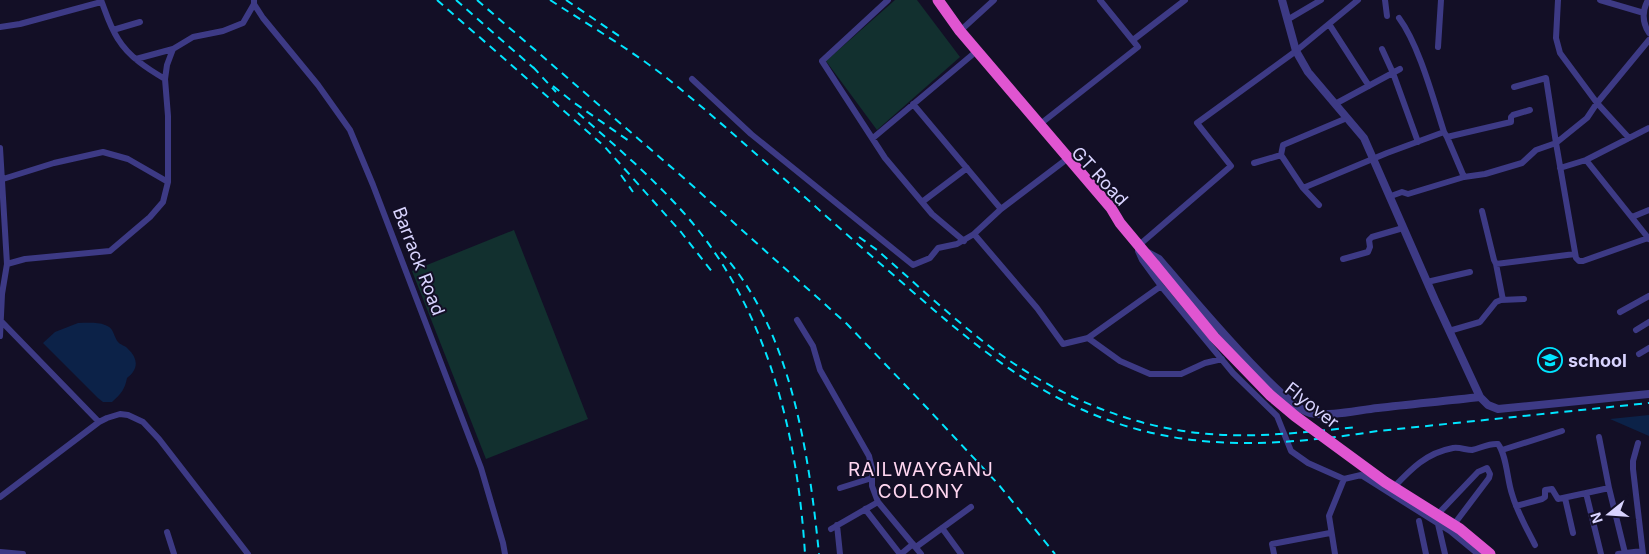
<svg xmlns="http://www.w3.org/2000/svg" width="1649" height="554" font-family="Inter,sans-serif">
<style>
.grass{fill:#12302f}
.water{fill:#0c2248}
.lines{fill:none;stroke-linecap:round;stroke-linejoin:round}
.minor{stroke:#3d3a85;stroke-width:6}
.tertiary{stroke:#3d3a85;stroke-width:8}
.trunk{stroke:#e055d1;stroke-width:11}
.rail{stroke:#00e5ff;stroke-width:2;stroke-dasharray:8 6;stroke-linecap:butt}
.trunk-bridge{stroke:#e055d1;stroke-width:11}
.labels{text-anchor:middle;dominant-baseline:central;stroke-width:4;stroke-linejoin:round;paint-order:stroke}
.street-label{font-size:18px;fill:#d9d4ff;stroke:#130f26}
.poi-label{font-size:18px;font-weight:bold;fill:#d9d4ff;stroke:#130f26;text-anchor:start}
.neighbourhood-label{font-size:19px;letter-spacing:1px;fill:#ffd6f0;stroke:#130f26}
</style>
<rect width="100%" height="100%" fill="#130f26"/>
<path class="grass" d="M895,0H917L960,57L877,130L826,61Z
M514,230L588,419L486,459L412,271Z"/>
<path class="water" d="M78,323C87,323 98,322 105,325C115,328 113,337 119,343C121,345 126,346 128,349C139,359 138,370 127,378C125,389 121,394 112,402H103L98,398L43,343L55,332Z
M1649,415V436L1610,419Z"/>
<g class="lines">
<path class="minor" d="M101,0C106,13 110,27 118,39C129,57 148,69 165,79
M254,0V4L263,18L318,85L350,130L373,185L481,468L503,543L505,554
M888,0L822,61L885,158L932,214L964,241
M1358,0L1296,51L1197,123L1231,166L1138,246V251L1142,260L1161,286L1233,373L1277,416L1291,451L1308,463L1344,479L1361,475L1450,531L1478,554
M1385,0L1387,16
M1558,0L1556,38L1560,53L1597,103L1629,138
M1600,0L1644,13
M1648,0C1642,11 1642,22 1649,33
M1399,18C1419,45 1433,98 1444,132
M1287,20L1321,0
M1329,24L1369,86
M0,27L20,24L101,2
M113,30L140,22
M960,31L994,0
M1133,40L1185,0
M1438,47L1441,0
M1382,49L1393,73L1418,142
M136,59L173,49
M692,79L751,134L913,265L930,258L938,248L957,244L974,234
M913,104L1001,209
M1335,104L1400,69
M1039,125L1138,47L1100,0
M873,138L972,55
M0,148L7,264L2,294L0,336
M1281,155L1283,145L1347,118
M1586,160L1649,239
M1063,162L1001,209L974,234L1037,308L1063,344L1088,338L1161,286
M1254,163L1281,155L1303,188L1387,153L1444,132L1447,137L1511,122V117L1513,115L1530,110
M1560,168L1586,160L1649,128
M1464,177L1485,174L1522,163L1536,150L1556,143L1546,78L1514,87
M3,179L54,163L103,152L128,159L168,182V116L165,79L167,65L173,49L193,37L223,31L243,23L254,4
M1303,188L1319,205
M1391,196L1402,192L1408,194L1464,177L1447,137
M922,202L967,168
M1482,211L1494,260L1496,264L1575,254
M1632,217L1649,210
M1648,238L1583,261H1579L1576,258L1556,143L1587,118L1597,103L1649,40
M1343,259L1368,252L1370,247L1369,240L1372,237L1403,228
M7,264L25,259L110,251L150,217L163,202L168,182
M1496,264L1503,300
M1427,282L1470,272
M1620,312L1649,296
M797,320L813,346L820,370L869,456L872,469V486L878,502L921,554
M1,321L99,422
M1636,330L1649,322
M1449,331L1480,322L1496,302L1501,300L1524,299
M1088,338L1120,361L1150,374H1181L1205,363L1222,359
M1639,354L1649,348
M1599,437L1609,488L1625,553
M1638,443L1633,461V469L1643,554
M1502,450L1562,431
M840,488L872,478
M1393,488C1411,469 1426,453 1453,448C1460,447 1466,450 1472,450C1481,448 1489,443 1498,444C1507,456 1507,480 1512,494C1517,512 1527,529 1535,545
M0,497L99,422L107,418L120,414L128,415L143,422L159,439L248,554
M1565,498L1573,533
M1516,506L1542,499L1545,497V490L1552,489L1558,499L1586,493
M865,509L900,554
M1437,515L1478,472L1487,468L1490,474L1489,478L1452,527
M1419,521L1426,554
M1438,524L1445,554
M837,525L840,554
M942,528L961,554
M831,529L878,502
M167,532L174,554
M916,547L971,507
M0,552L23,554
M901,554L913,544
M1274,554L1272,544L1330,533
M1335,554L1329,516L1344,479
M1601,554L1586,493L1609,488
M1618,554L1642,551"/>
<path class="tertiary" d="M1282,0L1296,51L1308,72L1364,138L1435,300L1480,397L1488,405L1498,409L1649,394
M1146,252L1159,259C1183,287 1282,407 1310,413C1330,417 1358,410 1378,408C1412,404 1446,401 1480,397"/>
<path class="trunk" d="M938,0L960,31L1111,208L1120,223L1155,265"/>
<path class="rail" d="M437,0L604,146L681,232L713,273
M456,0L537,71
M477,0L685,179L847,324L929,410L999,485L1055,554
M550,0C595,29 643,57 684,92C751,148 816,208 883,266C963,335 1034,402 1140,430C1219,451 1299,443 1378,431L1649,403
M566,0L622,38
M533,67L556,92
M553,86L573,102L632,143
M578,113C620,150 664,187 699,231C771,323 798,441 805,554
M621,175L633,192
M859,237L877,250C915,283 952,318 993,349C1055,395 1131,428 1209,434C1258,438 1308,432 1357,427
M721,252C791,329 809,454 819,554"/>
<path class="trunk-bridge" d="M1155,265L1214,337L1270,395L1295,416L1385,482L1460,529L1490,554"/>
</g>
<defs>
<symbol id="university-ring" viewBox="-11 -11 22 22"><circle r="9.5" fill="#130f26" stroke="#00e5ff" stroke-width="1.5"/><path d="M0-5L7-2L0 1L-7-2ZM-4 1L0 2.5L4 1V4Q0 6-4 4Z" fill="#00e5ff"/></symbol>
</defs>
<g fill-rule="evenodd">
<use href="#university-ring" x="1536" y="346" width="28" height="28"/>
</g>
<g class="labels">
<g class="street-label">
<text transform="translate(1100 176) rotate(47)">GT Road</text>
<text transform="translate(419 261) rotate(69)">Barrack Road</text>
<text transform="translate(1312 405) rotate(38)">Flyover</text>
</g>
<g class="poi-label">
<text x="1568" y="360">school</text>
</g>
<g class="neighbourhood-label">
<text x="921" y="469">RAILWAYGANJ<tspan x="921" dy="22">COLONY</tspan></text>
</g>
</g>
<g transform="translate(1609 514) rotate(253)" stroke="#130f26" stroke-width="4" paint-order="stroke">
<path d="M0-4L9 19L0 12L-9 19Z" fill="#d9d4ff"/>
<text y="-8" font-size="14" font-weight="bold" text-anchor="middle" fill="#d9d4ff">N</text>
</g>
</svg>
